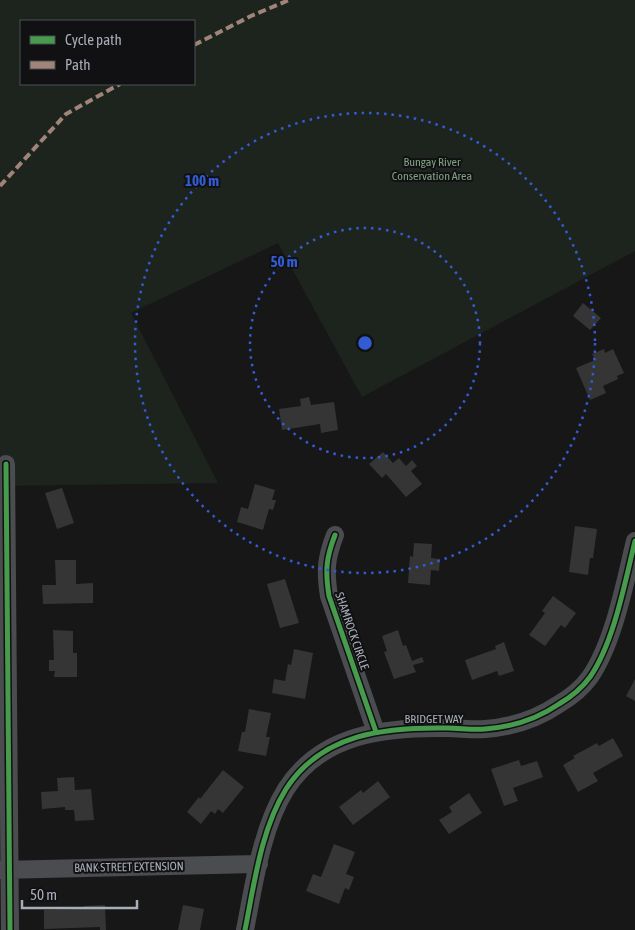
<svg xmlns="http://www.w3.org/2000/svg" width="635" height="930" font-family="'Asap Condensed',sans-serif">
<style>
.green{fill:#1d241e;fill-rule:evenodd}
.building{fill:#353536}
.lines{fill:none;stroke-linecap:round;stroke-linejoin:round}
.street{stroke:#4b4c50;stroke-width:18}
.quiet{stroke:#a18479;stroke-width:4;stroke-dasharray:8 4;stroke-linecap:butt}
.cycleway-casing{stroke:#111113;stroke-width:8}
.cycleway{stroke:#469c4c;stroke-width:5}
.ring{fill:none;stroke:#325cd3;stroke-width:2.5;stroke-dasharray:2.5 5}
.labels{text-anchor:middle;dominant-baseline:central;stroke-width:4;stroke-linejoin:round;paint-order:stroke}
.park-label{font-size:12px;fill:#7fa381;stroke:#111113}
.street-label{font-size:12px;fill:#a8adb8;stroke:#111113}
.centre{fill:#325cd3;stroke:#111113;stroke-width:2.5}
.ring-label{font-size:15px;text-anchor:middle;font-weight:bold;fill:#325cd3;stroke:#111113;stroke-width:4;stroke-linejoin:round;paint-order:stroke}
</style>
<rect width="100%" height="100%" fill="#171717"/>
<path class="green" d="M0,0H635V251L362,397L278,243L131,313L218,483L0,486ZM21,21H194V84H21Z"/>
<path class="building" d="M583,303L601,318L590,330L573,316Z
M604,349L605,353L613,349L624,373L617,376L618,379L603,386L606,393L590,400L576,368L595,360L592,354Z
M309,397L311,405L334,402L338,430L321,433L320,424L282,430L279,409L301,406L300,399Z
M383,452L393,463L399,458L406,466L412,460L417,466L411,471L422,484L406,497L386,474L382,478L369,464Z
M255,484L275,490L272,500H276L273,510L269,509L263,530L237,522L241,507L248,509Z
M62,488L74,523L57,529L45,493Z
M575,526L597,529L593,558H590L588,575L569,572Z
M414,543L432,544L431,558L440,559L439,571L431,570L430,585L408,583L410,556L413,557Z
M55,560H76V584L93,583V603L43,604L42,585H56Z
M285,579L299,623L280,628L267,584Z
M553,596L576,613L565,628L561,625L545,646L529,635L545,613L542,611Z
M53,630L73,631V653H77V677H54L55,671H49V660H54Z
M398,630L403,646L406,645L412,661L422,657L424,662L413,665L416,672L394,679L384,652L387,651L382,636Z
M504,642L514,671L499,676L497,671L472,680L465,660L496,649L495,646Z
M294,649L313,653L305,699L272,693L274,679L285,681L288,664L291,665Z
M635,679V701L626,696Z
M249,709L271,713L266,737H270L266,756L238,751L242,732H245Z
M613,738L623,756L593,773L598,781L578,792L563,765L575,758L573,756L597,743L599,746Z
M519,760L521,766L537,761L543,777L513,788L518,801L504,806L491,769Z
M223,770L244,787L223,813L218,809L215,814L211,811L201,824L187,812L199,797L200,799Z
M74,777L75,790L91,789L94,820L75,821L74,810H65V807L42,809L41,792L58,791L57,778Z
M378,781L390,797L353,825L339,807L361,790L363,793Z
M469,793L482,813L449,834L439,820L452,812L449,807Z
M334,844L355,852L346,874L354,877L349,890L345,888L339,904L306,891L313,874L321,877Z
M105,905L106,930H100V927L44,929V910L84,909V906Z
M183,905L204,909L200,930H178Z"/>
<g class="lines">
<path class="street" d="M6,464L10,930
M335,535C326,558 325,571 329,596L376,732
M0,870L259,864
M245,930C254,885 261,829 286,789C322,733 386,727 447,728C460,728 472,730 485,729C512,727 537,719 559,704C571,697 582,688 590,677C614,642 625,582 635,541"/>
<path class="quiet" d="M194,45L251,16L289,0
M0,186L66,114L120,84"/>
<defs>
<path id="cycleway" d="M6,464L10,930
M335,535C326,558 325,571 329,596L376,732
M245,930C254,885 261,829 286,789C322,733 386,727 447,728C460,728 472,730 485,729C512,727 537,719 559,704C571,697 582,688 590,677C614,642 625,582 635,541"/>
</defs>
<use href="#cycleway" class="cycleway-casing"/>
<use href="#cycleway" class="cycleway"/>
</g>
<g class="ring">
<circle cx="365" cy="343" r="115"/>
<circle cx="365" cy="343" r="230"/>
</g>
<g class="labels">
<g class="park-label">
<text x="432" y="162">Bungay River<tspan x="432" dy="14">Conservation Area</tspan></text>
</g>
<g class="street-label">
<text transform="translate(352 631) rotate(71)">SHAMROCK CIRCLE</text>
<text x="434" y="719">BRIDGET WAY</text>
<text transform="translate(129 867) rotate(-1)">BANK STREET EXTENSION</text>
</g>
</g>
<circle cx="365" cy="343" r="8" class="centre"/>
<g class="ring-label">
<text x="202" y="186">100 m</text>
<text x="284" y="267">50 m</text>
</g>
<rect x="20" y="20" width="175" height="65" fill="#111113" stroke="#4d4f55"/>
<rect x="30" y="36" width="25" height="8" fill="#469c4c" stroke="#4d4f55"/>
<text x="65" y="45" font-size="15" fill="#a8adb8">Cycle path</text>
<rect x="30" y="61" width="25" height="8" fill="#a18479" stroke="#4d4f55"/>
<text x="65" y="70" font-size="15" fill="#a8adb8">Path</text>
<path d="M22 900v8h115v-8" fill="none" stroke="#a8adb8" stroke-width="2.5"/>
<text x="30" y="900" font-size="15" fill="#a8adb8" stroke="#111113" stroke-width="4" paint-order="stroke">50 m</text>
</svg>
